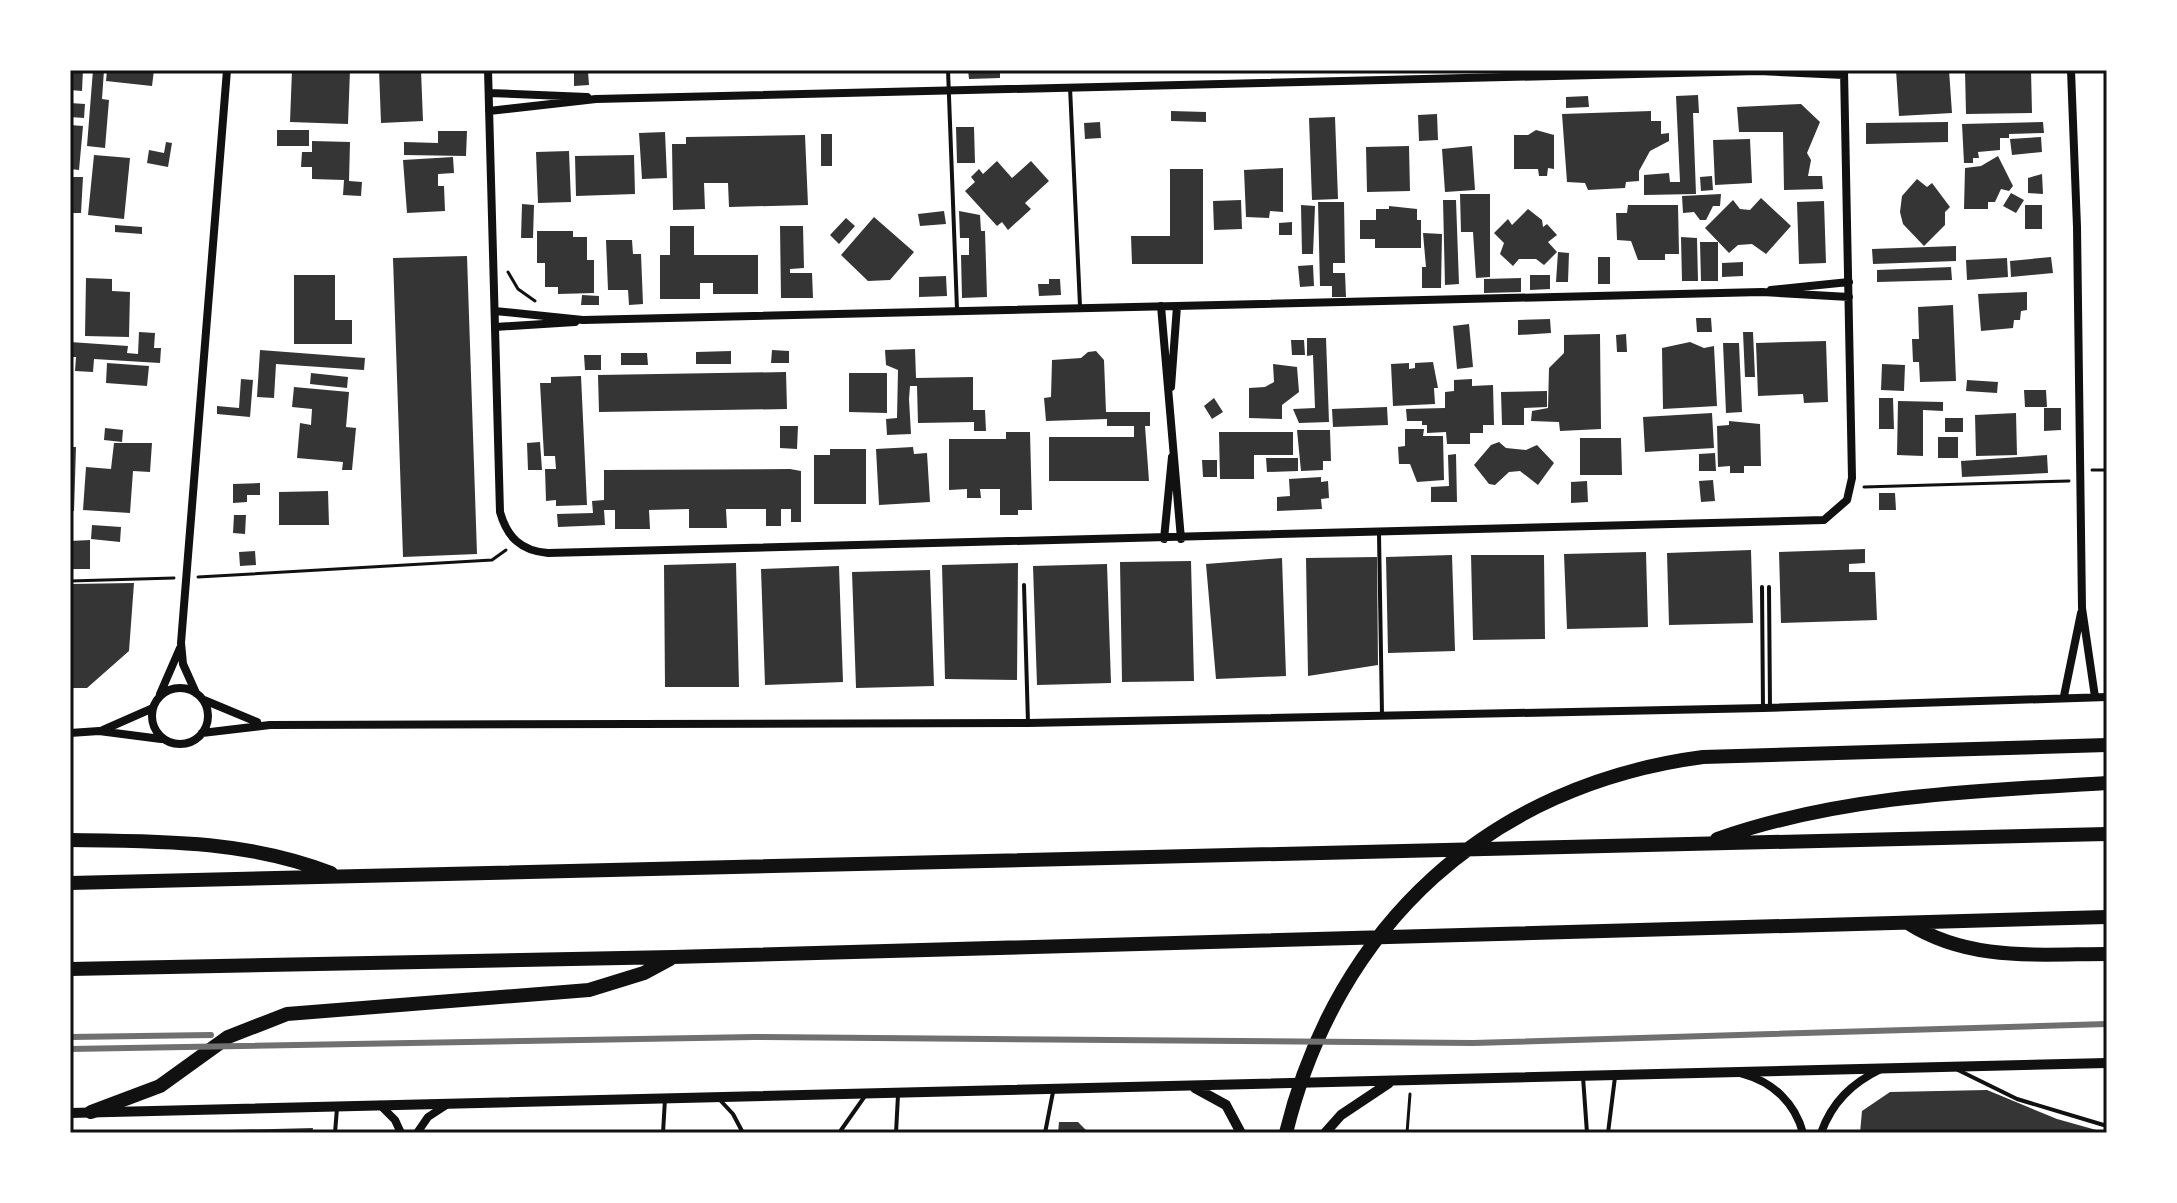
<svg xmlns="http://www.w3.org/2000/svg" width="2177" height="1203" font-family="'DejaVu Sans',sans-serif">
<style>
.building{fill:#353535}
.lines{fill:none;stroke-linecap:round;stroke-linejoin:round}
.path{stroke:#111;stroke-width:3}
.service{stroke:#111;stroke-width:4}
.minor{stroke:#111;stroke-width:8}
.tertiary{stroke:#111;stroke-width:10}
.motorway{stroke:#111;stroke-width:14}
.rail{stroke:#707070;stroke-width:6}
.neatline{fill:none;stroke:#111;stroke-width:3}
</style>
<rect width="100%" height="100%" fill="#fff"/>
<path class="building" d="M70,70H83L82,91L70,90Z
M93,70H104L102,99L109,100L105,148L87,146Z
M107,70H154L152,86L106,81Z
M292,70H350L348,124L290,122Z
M379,70H421L423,121L381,123Z
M968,70H1000V78L969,79Z
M1896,70H1949L1952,113L1899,116Z
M1965,70H2031L2032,113L1966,114Z
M574,71H588L589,85L574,86Z
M1698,95L1699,113H1693L1696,194L1644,195V175L1669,173L1670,182H1680L1676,96Z
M1588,96L1589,107L1566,108V97Z
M70,103L85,104L84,118L70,117Z
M1801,104L1820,122L1807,153L1811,160L1808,176H1822L1823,189L1784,190L1783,132H1739L1737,107Z
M1171,111L1206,112V122L1171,121Z
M1651,111V121H1661V134L1669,133V141L1650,151L1639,171V181L1626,182L1625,188L1588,190L1585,183L1567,182L1562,114Z
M1437,114L1438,140L1419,141L1418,115Z
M1335,117L1338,199L1312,200L1309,118Z
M1100,122L1101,138L1085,139L1084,123Z
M1948,122V142L1866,144V123Z
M2043,122L2044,133L2009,134V138H2000V150L1978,152L1979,158H1973V163H1964L1962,124Z
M70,125L83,126L79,170L70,169Z
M956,127H974L975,163H957Z
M277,130H309V146H277Z
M1536,130L1554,135V169L1548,168L1547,176H1539L1538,169H1514V135H1528Z
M438,131H467L466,156L404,155V142L438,143Z
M665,132L667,178L642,179L639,133Z
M821,134H832V166H821Z
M805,135L808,205L729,207L728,183H704L705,209L673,210L672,144H686V137Z
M2041,137L2042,152L2012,155L2010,139Z
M1750,139L1752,183L1715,185L1713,140Z
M312,141L350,142L349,181L362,182L361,196L343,195L344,180L312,179V167H301L302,152H312Z
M166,142L172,143L168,167L147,163L149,150L164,153Z
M1409,146L1410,191L1367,192L1366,147Z
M1472,146L1475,190L1445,192L1442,149Z
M569,151L571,202L538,203L536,152Z
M94,155L130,158L124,219L88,215Z
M634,155L635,194L576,196L575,156Z
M1998,156L2013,186L2009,191L2001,189L1995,202H1988V209H1964L1965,168L1981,166Z
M453,157L454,173L438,174V186H444L445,211L407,213L403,160Z
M997,161L1012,178L1031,161L1049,181L1025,203L1031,209L1008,230L1002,222L997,226L965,191L975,182L971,177L979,169L983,174Z
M1283,168V212L1270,211L1269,218L1246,217L1244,170Z
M1170,169H1203V264H1132L1131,236H1170Z
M2042,174L2043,194L2028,193V178Z
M1712,176L1713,190L1701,191L1700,177Z
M71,177H83L81,213H70Z
M1917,179L1927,187L1932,183L1950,207L1945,212V225L1924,246L1903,224L1900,212L1902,196Z
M2011,193L2024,200L2016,213L2003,206Z
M1460,194H1490V277L1476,278L1473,232H1461Z
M1721,194L1720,206H1713L1706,220H1700L1694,212L1683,213L1682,196Z
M1761,198L1791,226L1766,254L1752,244L1738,245L1729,253L1705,228L1733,200L1740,209L1750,210Z
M1241,200L1242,229L1214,230L1213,201Z
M1443,200H1456L1459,284L1445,285Z
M1824,201L1826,263L1799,264L1797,202Z
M1318,202H1344L1345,263H1333V273H1345L1346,297H1332V286H1320Z
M522,204L534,205L533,238H521Z
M1301,205L1315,206L1313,254H1302Z
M1628,205H1678L1679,254H1665V260H1638L1631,241L1617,240L1616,213H1627Z
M2025,205H2042V229H2025Z
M1389,206L1417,209V220H1421V248H1375V239H1360V220H1376V209H1389Z
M1528,209L1542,220L1543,227L1547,224L1557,235L1548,242L1557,252L1544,265L1536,259H1519L1513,266L1500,254L1504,243L1494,233L1508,219L1512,225Z
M944,211L946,224L920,226L918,214Z
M959,211L980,215L981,231H985L987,297L962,298L961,255H969V238H960Z
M874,217L914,252L890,280L868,281L841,255Z
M846,218L855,226L839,244L830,235Z
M1292,222V235H1279V223Z
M115,225L142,227V234L115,232Z
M670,226H694V255H758V294H713V283H700V299H660V255H670Z
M780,226H803L804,268L790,269V273H812L813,298H781Z
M537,231H573V237H587V260H594V293L558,294V287H545V263H537Z
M1423,233L1442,234L1441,288H1422V267H1426Z
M1681,237L1697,238L1698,281H1682Z
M606,240H632L633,254H641L643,304L629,305L628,290H608Z
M1700,242H1718V281H1701Z
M1956,246V261L1873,264L1872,249Z
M1558,252L1569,253L1568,282H1556Z
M467,256L477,554L403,557L393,258Z
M1598,257H1610V284H1598Z
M2051,257L2053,273L2011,277L2010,261Z
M2007,258L2008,277L1967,280L1966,260Z
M1743,262V276L1722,277V263Z
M1313,265L1314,286L1300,287L1298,266Z
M1951,267L1952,280L1877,282V270Z
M294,275H335V320H352V344H294Z
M1530,275H1550V289L1530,290Z
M946,276L947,296L919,297V277Z
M86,278L112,279V291L130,292L129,337L85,336Z
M1521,278V292L1484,293V279Z
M1049,279H1060L1061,295L1039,296L1038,284H1049Z
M2027,292V310L2021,311L2020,320H2014L2013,328L1981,331L1978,294Z
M582,295L599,296V305H581Z
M1953,305L1956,381L1920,382L1919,362H1913L1912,339H1919L1918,307Z
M1696,318H1711L1712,332H1697Z
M1550,319L1551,333L1518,335V320Z
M1469,324L1473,367L1457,369L1453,326Z
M139,332L155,333L154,348H161L160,363L94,359L93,372L75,371L76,357H70V342L128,346L127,353L138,354Z
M1743,332H1753L1755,377H1745Z
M1600,334L1601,429L1560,431L1559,422L1531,421L1532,411L1548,408L1549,368L1564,353V335Z
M1626,334L1627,352H1617L1616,335Z
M1307,338H1326L1329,422L1299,423L1293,409L1315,408L1313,355L1307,356Z
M1291,340H1304L1305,355H1292Z
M1826,341L1828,402L1804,403L1803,394L1758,396L1756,343Z
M1690,342L1704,348L1714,346L1717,406L1663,409L1662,348Z
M1723,343H1739L1742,412L1726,413Z
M915,349L916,378L973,377V410H985L986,431H974V422L918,423L917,386H910L909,399L911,434L887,435L886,419L897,418L898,370L886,365L885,350Z
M260,350L365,358L364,370L276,364L274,398L257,397Z
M772,350L789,351V363H771Z
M731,351V364H696V352Z
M1096,351L1104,360L1106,412H1150V426H1145L1149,481H1049V437H1134V426H1107V419L1046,421L1044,398L1051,397L1052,360L1081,358L1088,352Z
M621,353H647L648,365H621Z
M584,355H601V370H585Z
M1433,362L1438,388H1434L1435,404L1393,406L1391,364L1409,363V369L1415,368V363Z
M107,363L149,366L147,386L106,383Z
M1273,364L1297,367L1299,392L1282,405V419L1249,418V388L1265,387L1274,382Z
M1882,364L1905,365L1904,391L1881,390Z
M786,372L787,409L599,412L598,375Z
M311,373L348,377L347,388L310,384Z
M849,373H887V413L849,412Z
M581,376L587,505L556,506V500L546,501L545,469H556L555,456H544L540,383H551V377Z
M241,379L253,380L250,417L217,414V406L239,408Z
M1472,379V386L1493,385L1494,425H1483V433H1470V444H1447L1446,432L1427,433V425H1422V421H1407L1406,409L1445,408V392L1454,391V380Z
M1967,380L1998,382L1997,393L1966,391Z
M294,387L349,392L346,427L356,428L352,470H342L343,462L297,458L300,423L311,425L312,409L292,407Z
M2024,390H2046L2047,407H2025Z
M1547,391V407L1524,408V425H1502L1501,392Z
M1214,398L1223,412L1212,419L1204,406Z
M1879,398H1893L1894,429H1879Z
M1898,401L1943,402V411L1923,410V456L1897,455Z
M1387,407L1388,425L1333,427L1332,409Z
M2044,408H2061V430L2044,431Z
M1712,413L1714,448L1645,452L1643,417Z
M2016,413L2017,455L1976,456L1975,415Z
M1945,418H1963V432H1945Z
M1729,421L1760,424L1761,466H1744V473H1730V466L1718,467L1717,426L1729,425Z
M780,426H798L797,449L780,448Z
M105,428L123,430L122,442L104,440Z
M1405,429H1424L1423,436H1443L1444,480L1417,482L1410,464H1399L1398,447L1405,446Z
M1297,430H1330L1331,461H1323V470L1301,471Z
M1006,432H1030L1032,510H1018V515H1000V489H980L981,498H967V489L949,490V439H1006Z
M1219,432H1293V455H1254V479H1220Z
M1938,437H1958V458H1938Z
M1580,438H1621L1622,475H1580Z
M540,442L542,470H528L527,443Z
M1499,442L1506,448L1526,450L1537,445L1554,463L1538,485L1520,471L1509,472L1495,485L1489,484L1474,465L1491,445Z
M114,443H152L150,472L133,471L130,513L83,510L86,467L111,469Z
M70,447H76L74,511H70Z
M913,447L914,454L927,453L930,502L879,505L876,449Z
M830,449H866V504H814V455H830Z
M1715,453L1716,471H1699V454Z
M1456,454L1457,502H1431V487L1449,486L1448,455Z
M2047,455L2048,473L1962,477L1961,461Z
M1266,458H1298V471L1267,472Z
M1202,460H1217V477H1203Z
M790,469L801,471V522H791V509H781V526H766V509H726L727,528H689V509L649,510L650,529H615V510H604L605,525L558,527L557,514L593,513L592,501L604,500V470Z
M1321,477V482L1328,481L1329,498L1321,499L1322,509L1277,511V497L1290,496L1289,479Z
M1713,480L1715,501L1701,502L1699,481Z
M1587,481L1588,502L1571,503V482Z
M260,483V495H247V502L233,503V484Z
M328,491L329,525H279V492Z
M1879,493H1895L1896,510H1879Z
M234,515H246L245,534L233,533Z
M92,525L121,527L120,542L91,539Z
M90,540V569H70V541Z
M1865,549V563L1849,564V572H1875L1877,620L1781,623L1779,552Z
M1751,550L1753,623L1669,625L1667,553Z
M255,551L256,565L240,566L239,552Z
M1646,552L1648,627L1567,629L1564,554Z
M1452,555L1455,651L1388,653L1386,557Z
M1471,555H1544L1545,639L1473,640Z
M1377,557L1378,665L1308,676L1306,558Z
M1282,558L1286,676L1216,679L1206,564Z
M1191,561L1194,681L1122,682L1120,562Z
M736,563L739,687H665L664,565Z
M1018,563L1017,680L945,679L942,565Z
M1107,564L1111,683L1037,685L1033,566Z
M839,566L843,682L765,685L761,569Z
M930,570L934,686L856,688L852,572Z
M134,583L129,651L87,688H70V584Z
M1987,1090L2057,1119L2107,1133H1860L1862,1111L1890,1092Z
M1059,1122H1078L1089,1133H1058Z
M313,1128L312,1133H229V1130Z"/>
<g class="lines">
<path class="path" d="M508,272L518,289L535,301
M2092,470H2107
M1864,487L2069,481
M198,577L492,560L506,550
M70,581L174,578
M1407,1133L1410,1094"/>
<path class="service" d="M948,70L957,309
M1070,87L1080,306
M1379,534L1382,715
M1024,585L1028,723
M1762,587L1763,708
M1769,587L1770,708
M1958,1070L2017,1099L2107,1126
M1583,1077L1587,1133
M719,1099L733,1114L743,1133
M335,1133L337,1108
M663,1133L665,1099
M839,1133L865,1096
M896,1133L898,1095
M1045,1133L1053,1092
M1608,1133L1615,1077"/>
<path class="minor" d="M488,70L500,512C507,537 521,551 548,553L1824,520L1847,500L1852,478L1844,70
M2071,70L2077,227L2082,608L2095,697
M489,93L587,97
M489,111L596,99L1759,71L1844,75
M1771,290L1849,282
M1161,306L1181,539
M495,311L583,320L1762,292L1849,297
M495,327L575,322
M1171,387L1177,306
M1164,539L1172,457
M152 716a28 28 0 1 1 56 0a28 28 0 1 1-56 0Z
M196,693L183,664L181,643L227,70
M160,694L180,648
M2064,696L2081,613
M204,700L257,722
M103,730L153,708
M70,733L99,731L161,739
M202,733L270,725L1028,723L1763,708L2107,697
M1743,1074C1773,1082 1795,1103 1803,1133
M380,1105L395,1120L401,1133
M417,1133L428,1117L448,1104
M1821,1133C1832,1102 1852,1083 1881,1069"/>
<path class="tertiary" d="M1195,1088L1226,1105L1241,1133
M70,1113L2107,1063
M1325,1133L1341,1115L1389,1083"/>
<path class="motorway" d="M1717,839C1841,795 1976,791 2107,783
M70,840C160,841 246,840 331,873
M70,883L2107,834
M1908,923C1969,962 2038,954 2107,954
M70,969L673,957L2107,917
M91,1112L160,1086L228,1037L287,1014L589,990L644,973L670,959
M1286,1133C1337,924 1490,785 1703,757L2107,745"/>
<path class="rail" d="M70,1037L211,1035
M70,1049L755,1037L1473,1043L2107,1024"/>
</g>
<rect width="2177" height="1203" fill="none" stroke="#ffffff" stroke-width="144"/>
<rect x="72" y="72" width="2033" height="1059" class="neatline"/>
</svg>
